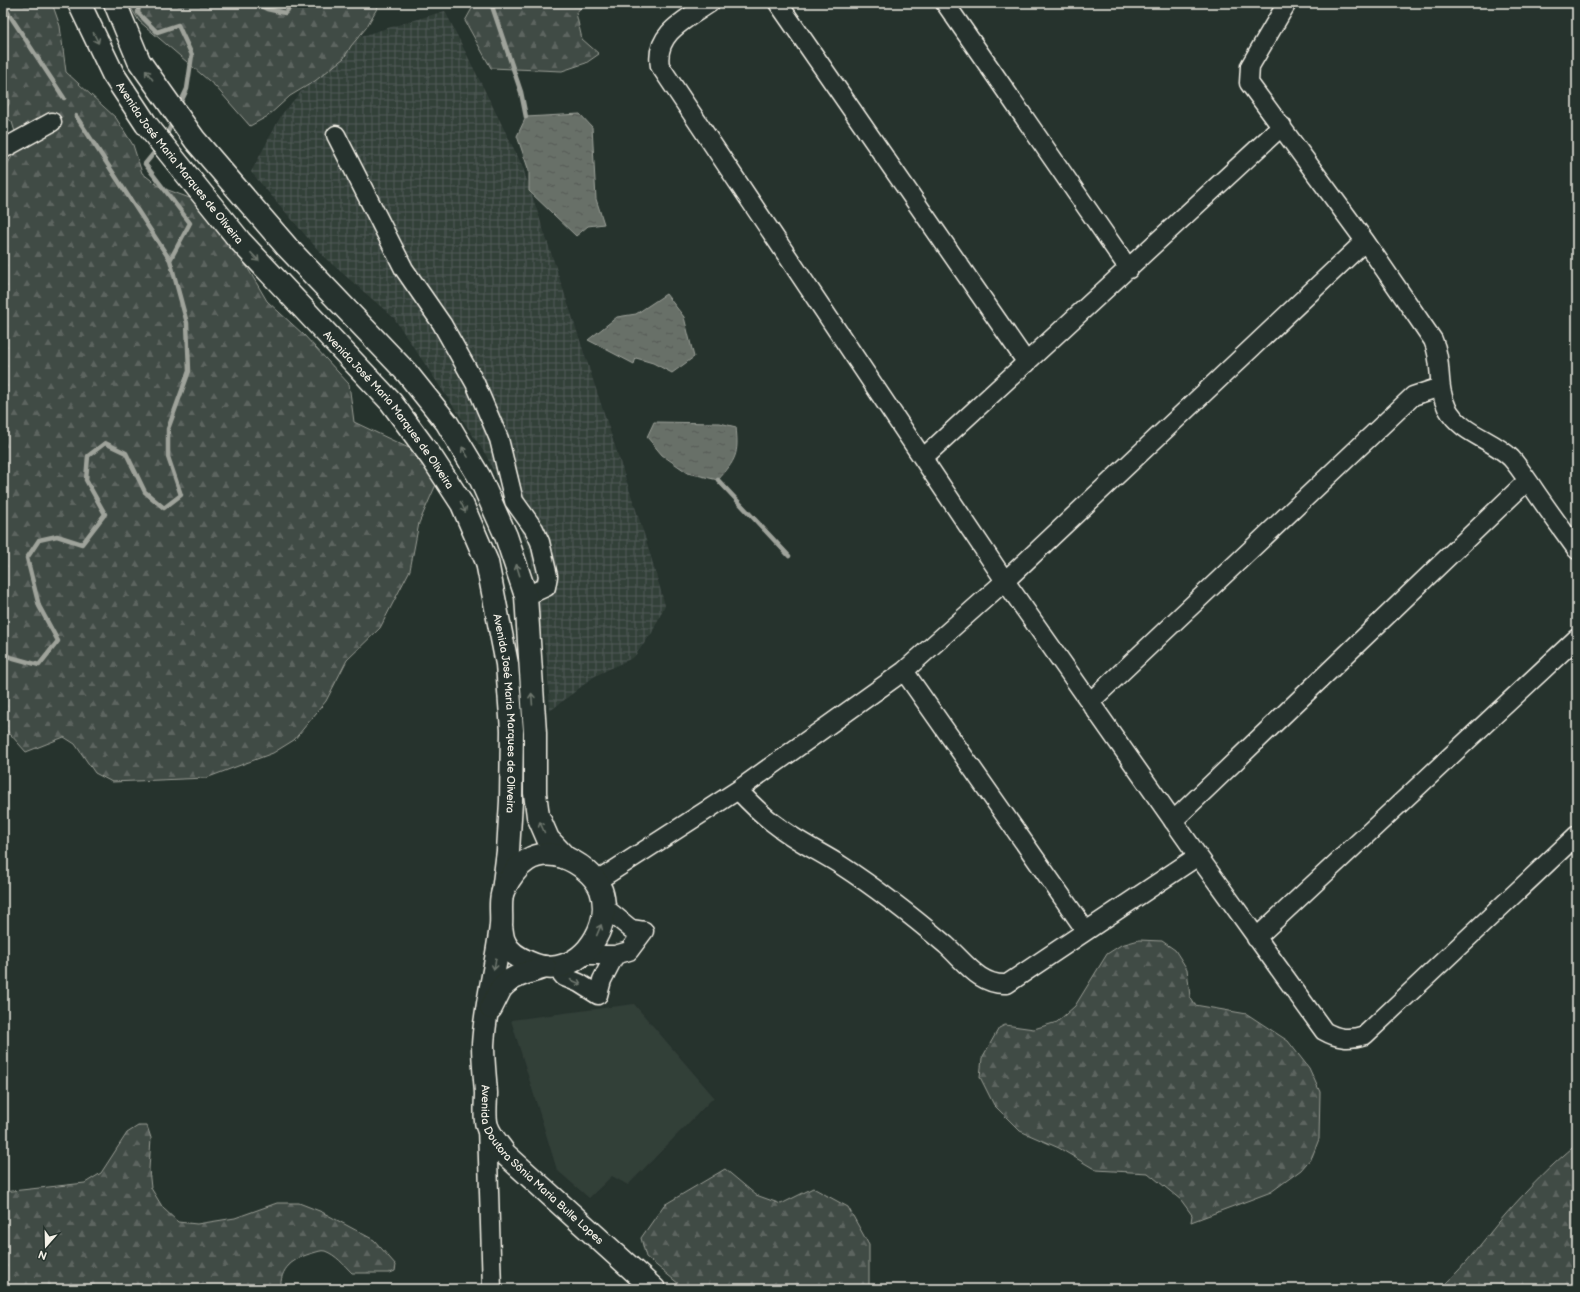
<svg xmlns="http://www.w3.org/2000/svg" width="1580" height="1292" font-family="'Balsamiq Sans',sans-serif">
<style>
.built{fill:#333f39}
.industrial{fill:url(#industrial-grid)}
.forest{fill:url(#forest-firs);stroke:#9a9e96}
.water{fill:url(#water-ripples);stroke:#9fa39b}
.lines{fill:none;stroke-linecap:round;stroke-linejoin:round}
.stream{stroke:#9fa39b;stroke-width:4.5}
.minor-casing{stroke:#f4f1e8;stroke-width:21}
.major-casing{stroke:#f4f1e8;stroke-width:25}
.minor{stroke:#26332d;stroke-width:18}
.major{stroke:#26332d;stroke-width:22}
.oneway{stroke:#6e766e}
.labels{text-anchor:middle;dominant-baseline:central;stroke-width:4;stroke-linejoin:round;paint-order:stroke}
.street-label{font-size:11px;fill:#f4f1e8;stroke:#26332d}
</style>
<defs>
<pattern id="industrial-grid" width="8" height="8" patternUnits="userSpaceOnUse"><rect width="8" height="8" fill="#333f39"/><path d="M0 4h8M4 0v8" fill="none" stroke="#515b56"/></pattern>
<pattern id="forest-firs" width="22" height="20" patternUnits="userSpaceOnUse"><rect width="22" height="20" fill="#414b45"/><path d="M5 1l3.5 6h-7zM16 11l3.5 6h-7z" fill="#5d6560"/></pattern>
<pattern id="water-ripples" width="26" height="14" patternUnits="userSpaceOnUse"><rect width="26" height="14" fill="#676f68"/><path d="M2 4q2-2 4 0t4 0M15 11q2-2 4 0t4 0" fill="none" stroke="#565a55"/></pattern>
</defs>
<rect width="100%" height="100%" fill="#26332d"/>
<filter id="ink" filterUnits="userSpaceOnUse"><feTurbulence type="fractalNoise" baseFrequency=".025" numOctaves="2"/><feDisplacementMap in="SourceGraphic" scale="8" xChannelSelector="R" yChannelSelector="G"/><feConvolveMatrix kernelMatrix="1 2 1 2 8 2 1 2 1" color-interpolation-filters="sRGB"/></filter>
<g filter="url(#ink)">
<path class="built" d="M634,1004L714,1097L628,1185L612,1176L589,1198L557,1170L511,1020Z"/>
<path class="industrial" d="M445,11L522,165L646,540L665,605L652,633L634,657L595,676L550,711L547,657L537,613L531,554L486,455L394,318L325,258L251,172L282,114L344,41Z"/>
<path class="forest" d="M3,3H52L60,26L66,72L116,118L133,145L142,173L160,187L203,203L247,267L267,301L304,335L349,384L354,422L436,461L438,480L419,523L410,570L380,628L347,660L326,701L294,740L273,753L206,778L112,782L95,773L75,744L64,737L26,752L3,726V171L19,145L12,122L3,114L9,104V94L3,77Z
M128,3H380L366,28L351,46L344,58L315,81L290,96L268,116L250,126L215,86L139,21Z
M475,3H585L576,13L582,39L599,54L586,63L562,71L491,68L465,21Z
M1139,940L1162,941L1175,950L1187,969L1190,997L1195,1005L1247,1014L1288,1041L1309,1068L1320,1092L1319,1139L1312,1157L1301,1170L1271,1192L1191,1222L1192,1215L1181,1200L1148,1173L1096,1170L1059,1148L1020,1131L994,1105L980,1077L982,1058L999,1028L1005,1025L1034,1029L1057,1022L1075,1006L1107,954L1121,945Z
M138,1126H147L151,1138L149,1169L151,1188L163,1208L178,1222L197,1224L235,1218L277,1203H299L322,1212L374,1240L396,1265L395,1271L390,1273H352C344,1265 336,1255 325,1251C321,1250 317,1252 313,1253C294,1258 279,1268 281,1289H3V1192L85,1183L101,1173L127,1133Z
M1577,1144V1289H1445L1444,1285C1467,1264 1484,1239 1505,1215C1527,1190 1551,1165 1577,1144Z
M725,1169L756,1195L781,1204L813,1188L848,1207L869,1245V1289H685L646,1257L641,1238L664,1205Z"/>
<path class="water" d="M580,114L592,127L596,199L604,224L588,226L576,236L529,191V171L517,136L526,117Z
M666,294L684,317L694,357L672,373L653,363L636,358L634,364L588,340L617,317L636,314Z
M654,422L720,423L736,427C739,454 736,460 718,480L688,473L662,455L647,437Z"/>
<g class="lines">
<path class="stream" d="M139,3L138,13L157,32L178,25L192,55L187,89L179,106
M255,3L267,9L285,13L294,3
M491,3L521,92L526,117
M3,5L64,98
M76,116L170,260
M165,139L173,120
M718,480L789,556
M3,655L39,665L58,641L39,606L27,558L39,540L57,536L82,544L105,514L86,480L88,456L105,443L126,453L145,492L164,508L181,495L168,457V429L189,371L187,323L170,260L190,223L145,164L158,148"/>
<defs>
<path id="minor" d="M710,3C687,19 654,33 660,66L1005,581L1198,856L1324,1031C1338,1039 1349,1040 1365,1035L1577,835
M778,3L1027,363
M945,3L1129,269
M1287,3L1250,66L1249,83L1365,241L1433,340C1443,362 1436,386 1447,408C1462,435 1491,438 1511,458C1519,467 1526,478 1533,488C1547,509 1562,529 1577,550
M336,135L404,269L442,324L475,383L499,439L514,501L534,529L540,542L548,576L546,587L526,596
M3,149L52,122
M923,458L1282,126
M904,671L1086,931
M1090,702L1413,396L1440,387
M738,790C751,804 764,817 780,828C800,843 822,853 842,866C879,890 913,917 946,945C965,962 980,986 1007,984L1198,856
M1173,821L1527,481
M597,881L738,790L904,671L1005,581L1365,241
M1256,938L1577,638
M583,955H615L629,951L644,931L631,929L603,906
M556,967L564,977L579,983L598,995L602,980L615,955
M487,1126L492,1289"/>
<g id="major">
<path id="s1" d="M79,3L113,74L146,124L240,241L391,402L432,458L462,504L487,562L507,664L512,730L511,801L508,851L503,891"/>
<path d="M115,3L139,61L195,140L287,247L407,373L447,423L480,478L506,536L526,596L535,733V793L538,816L548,839L566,858"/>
<path id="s2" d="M501,926C502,931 502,938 505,943C509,953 519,958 528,962C537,966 548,969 557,967C590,961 612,921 601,890C595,875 578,862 563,857C533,848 517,864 504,889C499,898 502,915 501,925C497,965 485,1005 483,1045C483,1061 485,1077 486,1093C486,1103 484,1117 487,1126C490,1136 500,1146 505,1154L654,1289"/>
<path d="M491,1008C494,1002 497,996 500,990C510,975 529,973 545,967"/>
</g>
</defs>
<use href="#minor" class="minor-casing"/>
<use href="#major" class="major-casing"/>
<use href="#minor" class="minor"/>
<use href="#major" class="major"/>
</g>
<defs><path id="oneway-shaft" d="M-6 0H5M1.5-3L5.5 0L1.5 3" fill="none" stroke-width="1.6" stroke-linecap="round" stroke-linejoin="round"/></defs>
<g class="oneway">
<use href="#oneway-shaft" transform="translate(96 38) rotate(64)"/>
<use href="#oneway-shaft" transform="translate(149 75) rotate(-127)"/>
<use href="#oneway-shaft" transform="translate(255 257) rotate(47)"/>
<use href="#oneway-shaft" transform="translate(465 452) rotate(-121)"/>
<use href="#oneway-shaft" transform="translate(463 507) rotate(65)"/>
<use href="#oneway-shaft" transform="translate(518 570) rotate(-107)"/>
<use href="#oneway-shaft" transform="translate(532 699) rotate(-94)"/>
<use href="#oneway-shaft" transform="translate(542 827) rotate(-114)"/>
<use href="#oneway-shaft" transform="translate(599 930) rotate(-67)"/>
<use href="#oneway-shaft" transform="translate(495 964) rotate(99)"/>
<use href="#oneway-shaft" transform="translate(576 982) rotate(23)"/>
</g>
</g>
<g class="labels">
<g class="street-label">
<text stroke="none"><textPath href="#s1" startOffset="190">Avenida José Maria Marques de Oliveira</textPath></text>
<text stroke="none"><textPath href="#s1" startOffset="514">Avenida José Maria Marques de Oliveira</textPath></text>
<text stroke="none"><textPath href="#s1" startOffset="850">Avenida José Maria Marques de Oliveira</textPath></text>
<text stroke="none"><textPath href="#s2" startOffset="604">Avenida Doutora Sônia Maria Bulle Lopes</textPath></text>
</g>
</g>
<rect width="1580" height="1292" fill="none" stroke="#26332d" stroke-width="16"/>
<rect x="8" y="8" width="1564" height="1276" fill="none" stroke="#f4f1e8" stroke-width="1.5" filter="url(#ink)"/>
<g transform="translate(46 1246) rotate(200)" stroke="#26332d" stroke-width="3" paint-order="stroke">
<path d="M0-3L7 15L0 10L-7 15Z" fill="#f4f1e8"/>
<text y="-6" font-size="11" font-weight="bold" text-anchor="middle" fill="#f4f1e8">N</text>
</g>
</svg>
